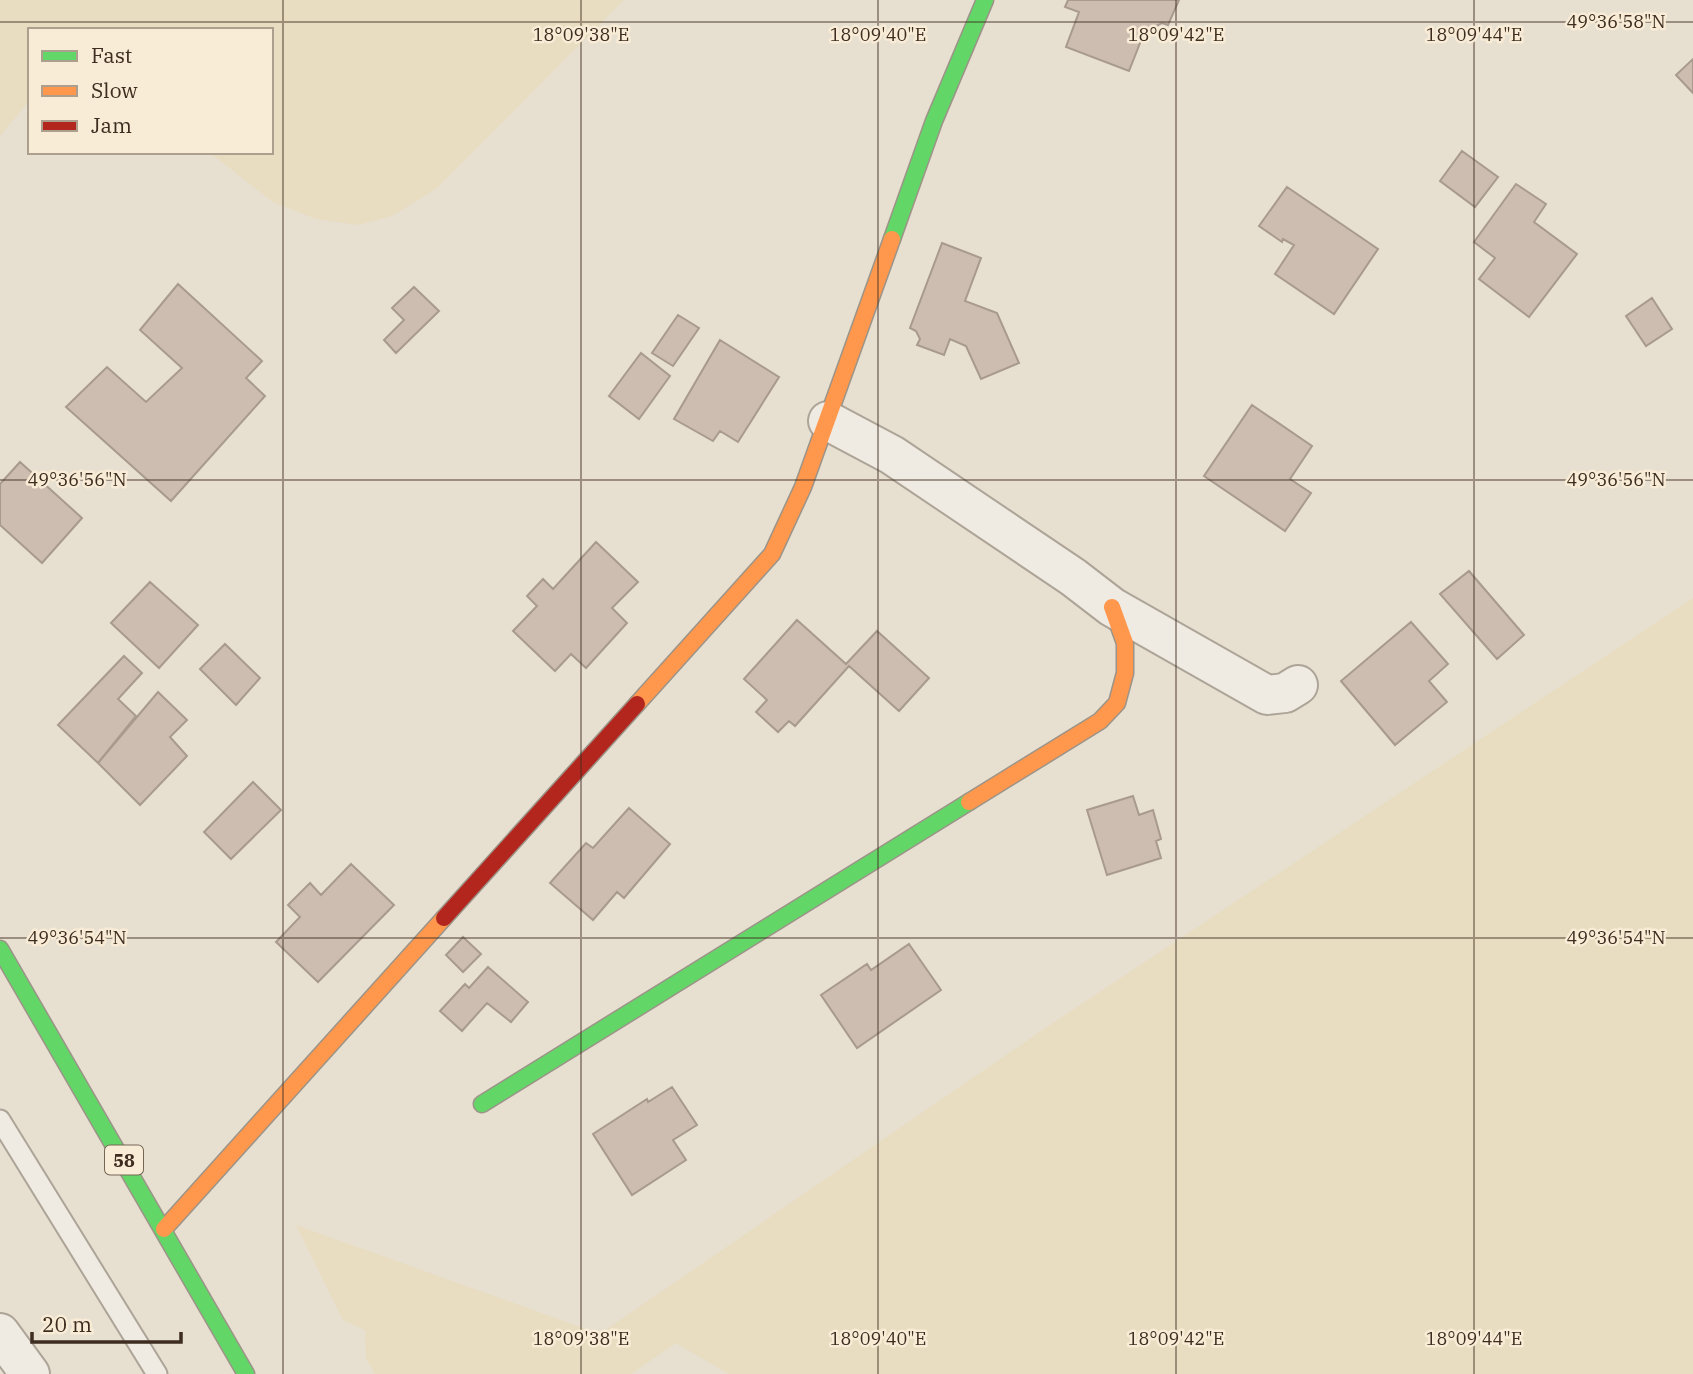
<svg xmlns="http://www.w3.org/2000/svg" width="1693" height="1374" font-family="'IBM Plex Serif',serif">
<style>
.farmland{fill:#e8ddc0}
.building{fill:#ccbdb0;stroke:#a89a8e;stroke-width:2}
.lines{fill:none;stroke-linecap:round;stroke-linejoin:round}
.lane-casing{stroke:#ada498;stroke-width:23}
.street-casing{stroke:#ada498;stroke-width:42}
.fast-casing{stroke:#9c9488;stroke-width:19}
.slow-casing{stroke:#9c9488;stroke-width:19}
.jam-casing{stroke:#9c9488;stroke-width:19}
.lane{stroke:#efeae2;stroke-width:19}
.street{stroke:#efeae2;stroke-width:38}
.fast{stroke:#63d668;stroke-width:16}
.slow{stroke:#ff974d;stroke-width:16}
.jam{stroke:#b3261e;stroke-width:16}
.ticks{fill:none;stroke:#3d2c1f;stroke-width:2;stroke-opacity:0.45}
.labels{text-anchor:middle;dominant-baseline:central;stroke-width:5;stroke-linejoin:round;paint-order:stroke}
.shield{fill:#f8ecd6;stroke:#756656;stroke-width:2}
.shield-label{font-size:18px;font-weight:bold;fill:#3d2c1f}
.ticks-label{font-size:18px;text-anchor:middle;fill:#3d2c1f;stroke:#f8ecd6;stroke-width:5;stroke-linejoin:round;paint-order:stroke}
</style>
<rect width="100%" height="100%" fill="#e7dfd0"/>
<path class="farmland" d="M0,0H624L437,188L392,216L358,225L316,219L273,202L209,152H271V30H30V100L0,136Z
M1693,598V1374H729L676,1343L631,1374H375L366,1358L365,1330L343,1320L296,1225L597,1333L607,1329L1041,1031Z"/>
<path class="building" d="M1068,0H1179L1168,25L1162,23L1144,33L1129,71L1066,47L1079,12L1065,7Z
M1693,59V93L1676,75Z
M1462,151L1498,177L1475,207L1440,181Z
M1516,184L1546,204L1534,222L1577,254L1529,317L1479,279L1495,258L1474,242Z
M1287,187L1378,249L1334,314L1275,274L1294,245L1283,239L1282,242L1259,226Z
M942,243L981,258L965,301L997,313L1019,363L981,379L966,346L950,339L944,355L917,345L920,339L916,331L910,328Z
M178,284L262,361L246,378L265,396L171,501L66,407L107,367L146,402L182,368L140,330Z
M414,287L439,311L396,353L384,340L404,320L392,308Z
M1652,298L1672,329L1646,346L1626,316Z
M678,315L699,328L673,366L652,353Z
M720,340L779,377L738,442L720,431L713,441L674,419Z
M641,353L670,376L639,419L609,396Z
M1252,405L1312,446L1290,479L1311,493L1285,531L1204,476Z
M20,462L82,518L42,563L0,525V484Z
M596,542L638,582L612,608L627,623L586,668L571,654L555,671L513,631L537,606L527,596L543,579L553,589Z
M1469,571L1524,635L1497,659L1440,594Z
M150,582L198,625L159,668L111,623Z
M797,620L846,664L877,631L929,678L899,711L849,666L795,726L789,721L778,732L756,712L767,700L744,679Z
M1411,622L1448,664L1429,681L1447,702L1395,745L1341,681Z
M225,644L260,678L236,705L200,669Z
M124,656L142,673L118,699L136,716L98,763L58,725Z
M158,692L187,720L170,737L187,756L140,805L98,763Z
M253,782L281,810L231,859L204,832Z
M1133,796L1139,815L1153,810L1161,839L1156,841L1161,858L1107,875L1087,810Z
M629,808L670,844L624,898L617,892L593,920L550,883L586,843L593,848Z
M351,864L394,905L318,982L276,942L300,917L288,905L310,883L321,895Z
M463,937L481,954L463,972L446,955Z
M909,944L941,990L857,1048L821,995L867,964L871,970Z
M488,967L528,1002L511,1022L487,1003L462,1031L440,1011L465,984L469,988Z
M672,1087L697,1125L673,1140L686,1160L632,1195L593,1134L647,1099L648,1102Z"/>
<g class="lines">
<defs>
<path id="lane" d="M0,1120L157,1374"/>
<path id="street" d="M828,421L892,455L1073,577L1112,607L1267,695L1285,693L1298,685
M0,1333L30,1374"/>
<path id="fast" d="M892,239L934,121L985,0
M0,949L246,1374
M482,1104L969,802"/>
<path id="slow" d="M637,704L772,554L803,487L892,239
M969,802L1100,721L1117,703L1125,673V643L1112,607
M164,1229L444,918"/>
<path id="jam" d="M444,918L637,704"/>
</defs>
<use href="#lane" class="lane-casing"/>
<use href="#street" class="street-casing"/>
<use href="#fast" class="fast-casing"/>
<use href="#slow" class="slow-casing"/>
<use href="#jam" class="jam-casing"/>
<use href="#lane" class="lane"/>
<use href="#street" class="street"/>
<use href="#fast" class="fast"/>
<use href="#slow" class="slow"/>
<use href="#jam" class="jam"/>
</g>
<path class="ticks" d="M283,0V1374M581,0V1374M878,0V1374M1176,0V1374M1474,0V1374M0,22H1693M0,480H1693M0,938H1693"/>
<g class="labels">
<rect class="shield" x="105" y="1145.5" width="38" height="29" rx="5"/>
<g class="shield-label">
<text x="124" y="1160">58</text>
</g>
</g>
<g class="ticks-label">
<text x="1616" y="28">49°36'58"N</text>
<text x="581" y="41">18°09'38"E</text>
<text x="878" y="41">18°09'40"E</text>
<text x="1176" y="41">18°09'42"E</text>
<text x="1474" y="41">18°09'44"E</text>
<text x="77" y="486">49°36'56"N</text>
<text x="1616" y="486">49°36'56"N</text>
<text x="77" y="944">49°36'54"N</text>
<text x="1616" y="944">49°36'54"N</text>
<text x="581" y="1345">18°09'38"E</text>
<text x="878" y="1345">18°09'40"E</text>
<text x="1176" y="1345">18°09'42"E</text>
<text x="1474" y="1345">18°09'44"E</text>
</g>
<rect x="28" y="28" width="245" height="126" fill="#f8ecd6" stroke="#ad9f8d" stroke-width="2"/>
<rect x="42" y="51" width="35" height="10" fill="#63d668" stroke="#ad9f8d" stroke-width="2"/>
<text x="91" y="63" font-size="21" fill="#3d2c1f">Fast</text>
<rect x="42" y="86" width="35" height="10" fill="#ff974d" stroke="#ad9f8d" stroke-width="2"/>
<text x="91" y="98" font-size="21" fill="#3d2c1f">Slow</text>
<rect x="42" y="121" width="35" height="10" fill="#b3261e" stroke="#ad9f8d" stroke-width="2"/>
<text x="91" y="133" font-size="21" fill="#3d2c1f">Jam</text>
<path d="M32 1332v10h149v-10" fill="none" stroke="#3d2c1f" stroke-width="3.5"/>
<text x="42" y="1332" font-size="21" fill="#3d2c1f" stroke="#f8ecd6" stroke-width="5" paint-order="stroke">20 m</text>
</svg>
